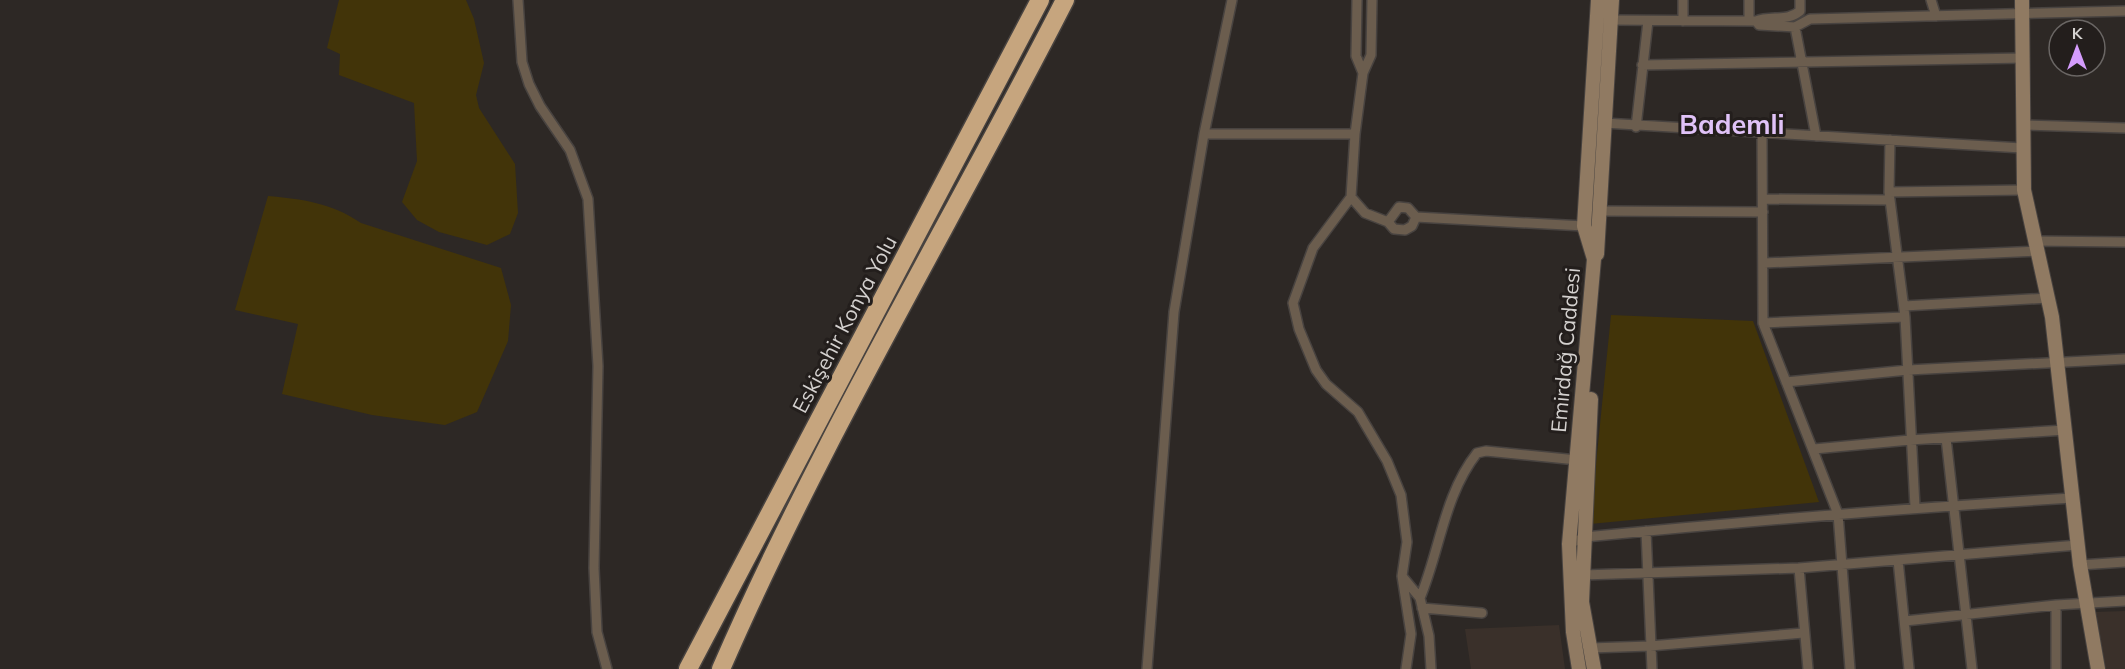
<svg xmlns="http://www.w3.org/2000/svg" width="2125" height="669" font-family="Mulish,sans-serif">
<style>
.built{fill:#3a302a}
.green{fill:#423409}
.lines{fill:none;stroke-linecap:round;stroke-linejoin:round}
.street-casing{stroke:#484340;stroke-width:12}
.secondary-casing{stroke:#484340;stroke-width:16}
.highway-casing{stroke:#484340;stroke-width:21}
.street{stroke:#6b5d4e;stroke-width:9}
.secondary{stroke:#907a62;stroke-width:14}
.highway{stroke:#c6a57e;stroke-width:18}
.labels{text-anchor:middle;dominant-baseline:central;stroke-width:6;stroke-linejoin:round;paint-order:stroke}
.street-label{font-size:21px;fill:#d4d1cf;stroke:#231e1c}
.district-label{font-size:27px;font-weight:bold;fill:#e0c2f8;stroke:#231e1c}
</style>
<rect width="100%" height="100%" fill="#2d2825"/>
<path class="built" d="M2125,611V669H2106L2095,612Z
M1559,625L1565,669H1471L1465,629Z"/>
<path class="green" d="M339,0H466L474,19L484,63L476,95L479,108L515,164L518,213L510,234L487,245L439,232L417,220L402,202L417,161L414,103L339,75L340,54L327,48Z
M268,196C302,199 332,203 361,223L501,268L511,305L508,341L477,412L445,425L372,415L282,394L298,324L235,310Z
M1611,315L1753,321L1819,502L1590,524Z"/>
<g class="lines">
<defs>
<path id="street" d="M518,0L522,62L529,84L540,106L570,150L588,199L598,366L594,568L597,632L607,669
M1357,0L1356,56L1363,73
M1372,0L1371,55L1363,73L1355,134L1351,197L1313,248L1293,303L1299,329L1316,370L1326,384L1358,412L1387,461L1401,495L1407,542L1402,576L1420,598L1429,636L1431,669
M1749,0V20
M1931,0L1936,16
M1607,20L1756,21C1771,15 1787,22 1800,11V0
M1683,21V0
M1756,21L1759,25L1795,27
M1642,65L2024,58
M1604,123L2022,148
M2024,125L2125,128
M1636,127L1648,21
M1762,133L1763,323L1838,514L1850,669
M1204,134H1355
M1816,136L1795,27L1810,19L2125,11
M1890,140L1889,192L1905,317L1915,507
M1889,192L2024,190
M1351,197L1365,213L1388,222L1394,229L1405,230L1412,226L1416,217L1584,226
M1764,199L1890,200
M1599,211L1763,212
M1388,222L1399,207L1408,208L1416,217
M2035,241L2125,242
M1764,263L2038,251
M1904,306L2049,298
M1763,323L1905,317
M1786,382L1908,370L2125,359
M1946,438L1972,669
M1814,449L1910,440L2065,430
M1646,531L1652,669
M1569,544L1585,537C1747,521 1909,508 2072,498
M1898,560L1909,669
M2080,565L2125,562
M1799,568L1808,669
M1583,575L1799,568L2078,545
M1402,576L1411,634L1406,669
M1420,598C1440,550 1444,495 1477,453L1486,451L1577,460
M1422,608L1482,613
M1905,621L2056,605L2125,601
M1590,648L1650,646L1803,633
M1147,669L1174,312L1204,134L1232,0
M2056,669V605"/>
<path id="secondary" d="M2022,0L2024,190L2052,317L2080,565L2098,669
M1597,254L1612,0
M1591,399L1582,602L1594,669
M1579,669L1573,632L1569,544L1594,259L1584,226L1598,0"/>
<path id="highway" d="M688,669L1040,0
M721,669C821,439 951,223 1065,0"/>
</defs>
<use href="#street" class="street-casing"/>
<use href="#secondary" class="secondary-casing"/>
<use href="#highway" class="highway-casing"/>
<use href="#street" class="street"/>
<use href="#secondary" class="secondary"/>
<use href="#highway" class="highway"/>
</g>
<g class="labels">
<g class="street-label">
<text transform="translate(844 324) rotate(-62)">Eskişehir Konya Yolu</text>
<text transform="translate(1565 350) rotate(-85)">Emirdağ Caddesi</text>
</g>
<g class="district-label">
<text x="1732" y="124">Bademli</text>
</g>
</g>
<g transform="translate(2077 48)"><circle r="28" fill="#231e1c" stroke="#6a6664" stroke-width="1.5"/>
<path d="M0-4.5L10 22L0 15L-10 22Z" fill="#d49cfc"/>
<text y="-9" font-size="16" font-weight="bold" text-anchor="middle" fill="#d4d1cf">K</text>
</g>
</svg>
